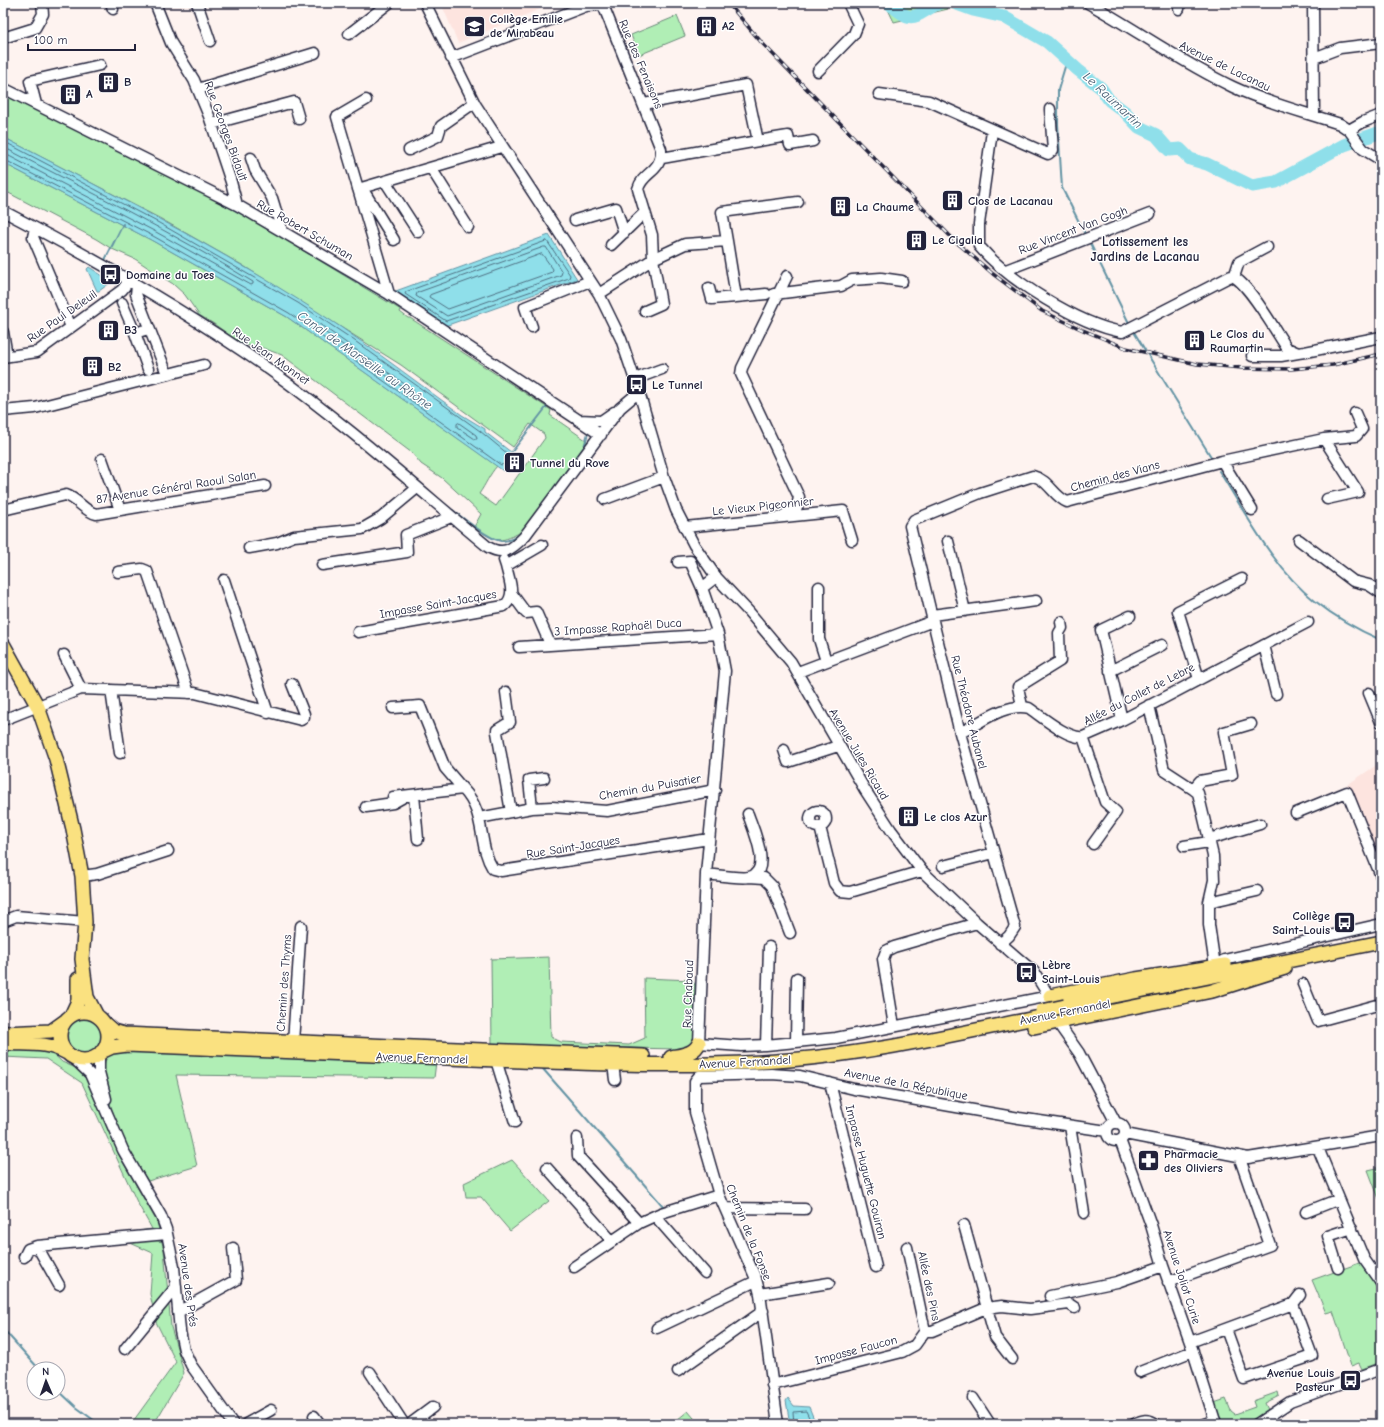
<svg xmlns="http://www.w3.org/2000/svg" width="1384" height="1427" font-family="'Comic Neue',sans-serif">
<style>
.built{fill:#fde4df}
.green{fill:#b0eeb5;stroke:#698878}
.water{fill:#8fdfea;stroke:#6393a4}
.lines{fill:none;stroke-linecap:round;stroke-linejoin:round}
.shore{stroke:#4e6e81;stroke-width:1}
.stream{stroke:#6393a4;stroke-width:2}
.river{stroke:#8fdfea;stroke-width:13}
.minor-casing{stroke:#22223b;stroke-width:13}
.major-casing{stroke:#22223b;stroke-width:16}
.minor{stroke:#fff;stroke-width:10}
.major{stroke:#fae180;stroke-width:13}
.rail-casing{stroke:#22223b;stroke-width:3.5}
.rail{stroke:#fff;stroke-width:2;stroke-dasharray:6;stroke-linecap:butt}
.major-bridge-casing{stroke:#22223b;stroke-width:16;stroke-linecap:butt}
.major-bridge{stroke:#fae180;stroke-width:13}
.labels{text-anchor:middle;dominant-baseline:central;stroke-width:3;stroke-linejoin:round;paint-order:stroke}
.poi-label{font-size:12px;font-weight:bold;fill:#22223b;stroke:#fff;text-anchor:start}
.street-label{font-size:12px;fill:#22223b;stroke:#fff}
.water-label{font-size:13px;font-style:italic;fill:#435b70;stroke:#fff}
.neighbourhood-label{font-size:13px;font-weight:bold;fill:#22223b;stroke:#fff}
</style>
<rect width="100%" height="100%" fill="#fef3f0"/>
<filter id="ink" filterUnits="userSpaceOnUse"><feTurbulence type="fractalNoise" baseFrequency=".025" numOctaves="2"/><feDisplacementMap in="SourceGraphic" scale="8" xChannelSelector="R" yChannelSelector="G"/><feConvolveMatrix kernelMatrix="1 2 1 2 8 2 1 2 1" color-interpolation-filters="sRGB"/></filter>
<g filter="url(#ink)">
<path class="built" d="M441,3H539L540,9L458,43Z
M1381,762V870L1347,785Z"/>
<path class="green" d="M885,3H945L948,9L894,22Z
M677,16L685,36L639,55L631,35Z
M3,92L233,208L401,310L400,312L408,318H410L551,410L550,415L593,445L521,532C497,545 496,541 474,527L481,514L442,478L421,464L412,453L282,355L257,346L243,345L214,324L199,315L185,295L173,284L135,259L112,249L96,239L3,190V163L151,240L287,317L497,466C489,475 486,484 479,494L496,506L545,438L544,434L530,424L513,447L401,365L242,265L161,219L3,137Z
M549,957L551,1037L561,1042L629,1045L645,1038L644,978L692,980L695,985L694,1042L689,1048L677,1049L492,1045L491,959Z
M64 1036a19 19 0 1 1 38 0a19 19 0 1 1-38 0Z
M3,1045L47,1048L62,1062L78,1069L85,1077L120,1157L157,1222L164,1250L171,1327L184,1373L154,1424H131L176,1362L156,1322L150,1294L153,1253L128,1242L126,1233L152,1229L137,1202L82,1083L46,1059L3,1057Z
M123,1050L436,1062L434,1078L176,1075L197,1166L148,1181C139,1167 129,1153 123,1138C116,1122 96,1072 107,1058C111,1053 117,1052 123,1050Z
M512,1160L549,1201L510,1231L481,1197H466L464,1183Z
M1381,1167V1204L1368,1170Z
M1362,1262L1381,1290V1362L1362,1369L1359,1363L1351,1366L1333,1311L1326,1313L1312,1280Z
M1278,1392L1279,1396L1265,1403L1268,1410L1247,1424H1223L1214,1403L1226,1399L1231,1411L1235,1414L1255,1407L1253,1401Z
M688,1411L699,1424H672Z"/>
<path class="water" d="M3,137C103,189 204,240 299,300C356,335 408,376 462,415L485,429V432L516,456L504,471L502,470L287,317L151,240L3,163Z
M549,235L577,279L445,326L393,292Z
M89,267L109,280L110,283L99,291H97L87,269Z
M788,1398L794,1406L809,1407L816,1424H790L786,1401Z"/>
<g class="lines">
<path class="shore" d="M3,141L159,223L298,303L352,339L480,431L509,455V458L504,464L501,465L289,313L153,236L3,159
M3,147C87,190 172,232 253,282V284L251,285L156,232L9,156L3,154
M547,241L570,275L569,278L446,321L405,294L406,292Z
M544,247H546L562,272L561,275L447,316L416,296L417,293Z
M542,254L553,269L552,272L448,309L429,297L430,295Z
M315,323H318L413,390L414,393H411L316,326Z
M459,423L476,435L477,439H475L457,427V424Z
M794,1424L793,1412L806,1411L812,1424"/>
<path class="stream" d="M1067,60L1058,90V124L1062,188L1086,236
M215,199L250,218
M3,205L19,214
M267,228L395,304L438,332
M1089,241L1129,323
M92,253L109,263
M105,260L123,224
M1134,332L1145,350
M1148,355L1213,460
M511,453L548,405
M1219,471C1247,515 1273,568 1315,601C1335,617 1358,630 1381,640
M435,496C448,506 488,541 503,541C510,541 515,538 520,534L584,447L588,433L586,431
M543,1069L663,1206
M3,1329L39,1369
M58,1390L76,1407L99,1424"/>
<path class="river" d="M889,3C914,26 913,16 939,3
M954,3L973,10L1004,17L1047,42L1078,70L1101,88L1109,100L1125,112L1139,127L1156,135L1169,150L1180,149L1190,159L1207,164L1252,186L1276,182L1344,145L1381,132"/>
<defs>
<path id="minor" d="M111,3L113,9
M155,3L171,43L194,80L209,116L231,182L237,205
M197,3L210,41
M425,3L475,104L599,294L621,339L639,392L664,477L676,510L694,545L717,578L749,612L791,662L865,790L891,830L922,871L977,923L1034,972L1052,1001
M1088,3C1137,30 1182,63 1233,87C1267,103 1304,112 1340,124L1349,130L1363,149L1381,160
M1313,3L1314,115
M1179,9L1180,3
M349,34L389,3
M3,38L35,28L43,14L42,3
M451,58L586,6L603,5L661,149C662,173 643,171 638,189L652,235L653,259L661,304L645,311
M1314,58L1340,48L1381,43
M818,71L854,34L858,24L848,3
M3,88L237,205L389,294L601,435
M198,89L315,53
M879,94L929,101L1048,154L1053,150L1050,109
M366,100L337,117L389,294
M36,104L30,81L100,65
M644,104L746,85L758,141L662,158
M212,124L294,102L299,119
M1349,130L1363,122L1381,115
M992,131L979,224V246C1008,280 1078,324 1122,332L1231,276C1247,280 1276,332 1287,348L1298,353L1305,352L1381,337
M758,141L788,136L790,145L813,141
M409,150L438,136L441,126L474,103
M251,158L255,170L272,198L282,231
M431,168L468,227
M385,181L418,232
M362,188L394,240
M358,189L501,147
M3,211C95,259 185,310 270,370C346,424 416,487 488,547C504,556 512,549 524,537L620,408L639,392
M575,220L616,208L624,233
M35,228L33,237L71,327
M727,241L722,212L798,202
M611,245L645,212
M1006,270L1150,214
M1234,277L1239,262L1267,247
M137,286L136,294L167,374
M599,294L653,259L685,244L727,241L736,297L712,299L709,288
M774,294L841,286L852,280L881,278L902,281
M736,297L766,294
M122,303L135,333L148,329
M532,327L525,307L590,281
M3,332L7,356
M135,333L148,369
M1252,356H1281L1298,353
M3,357L37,352L122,290L129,281
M635,379L662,369
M3,411L35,408L204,365
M579,420L601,421L614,412
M1324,439L1356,436L1362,429L1355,413
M102,459L120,510
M1222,461L1252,510
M605,499L664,477
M3,510L66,495C78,499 84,511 96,514L265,486
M781,517L797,507L799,497L741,374L742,368L787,276
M685,527L843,511L852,540
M1299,540L1353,581L1369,585L1381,593
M948,541L965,611
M249,548L277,543L294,536L362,529L381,518L417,488
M504,560L506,566L542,545
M678,562L690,561L702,588
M322,565L407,552L406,535L451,517
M118,572L142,569L147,571L189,693
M716,577L702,588L718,634L725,671L706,874L699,1043L741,1046L766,1045L836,1038L1050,996
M224,580L268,713
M819,587V639L826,661
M512,594L526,613L536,612L550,644
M932,615L1036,601
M358,632L504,606C517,596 509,580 506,566
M1264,645L1276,694
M519,647L718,634
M64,655L81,689
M1110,671L1162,645
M798,672L933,621
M1199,679L1178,611L1242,579
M111,690L120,753
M506,692L510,722L497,730V732L511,812
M1369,693L1381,722
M1149,705L1164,770L1193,789
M1022,706L1018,687L1060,661L1059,633L1062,628L1061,622
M393,708L420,706L445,768L463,789
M3,720L81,689L195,693L301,720L304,717V714L292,684
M1122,720L1101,630L1130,616
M960,733C980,723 1006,702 1029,708C1042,717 1068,739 1083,737L1122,720L1308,622
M1083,737L1105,802L1116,812L1093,844
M784,750L788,762L838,746
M414,795L418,839
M393,797L463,789C487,814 477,844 493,869L501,871L709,839
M366,807L393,803L402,798
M532,808L529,780L544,778
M810 819a8 8 0 1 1 16 0a8 8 0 1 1-16 0Z
M1296,813L1347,792L1381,876
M479,818L532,808L552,807L607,811L715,790
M820,827L834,883L840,891L850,892L922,871
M1209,839L1260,824
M1184,846L1209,842
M943,866L994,853
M706,874C716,875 740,879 749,877C773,872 753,829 748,814
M82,876L97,874L168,851
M749,877L764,878L772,886L790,933
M1209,902L1257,891
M3,921L16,916L85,922
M1000,944L1009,936L1015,927L960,733L910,526L914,520L980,493L1033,476C1049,480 1053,496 1067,502L1222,461L1324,439L1358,492L1327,499
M1216,965L1224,960L1381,924
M1215,966L1209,925V902L1214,880L1213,856L1198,793L1193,789L1200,781L1232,775L1224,732L1251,724
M1303,984L1318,1021L1381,1004
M1055,1019L1079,1053L1116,1123
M894,1026L883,959L886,951L894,947L977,923
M293,1042L301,926
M796,1042L797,978
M766,1045L769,947
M69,1054L90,1074L123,1150L161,1216L166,1229L174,1267L180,1331L184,1350L191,1365L233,1424
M99,1054V1072L106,1099
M496,1060L515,1122
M613,1064L615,1080
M830,1083L876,1267
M1107 1132a9 9 0 1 1 18 0a9 9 0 1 1-18 0Z
M1070,1126L1084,1213
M1125,1134L1248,1158L1381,1136
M577,1138L578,1156L639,1223
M1120,1140L1151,1225L1163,1266L1190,1342L1216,1424
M1318,1148L1364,1259L1381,1283
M547,1168L612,1241
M725,1208L805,1209
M1306,1212L1339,1199
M655,1216L705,1273
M964,1225L995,1337L1012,1359
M907,1247L925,1331
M24,1257L28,1249L37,1246
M574,1267L639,1223L661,1213L719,1195
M1338,1268L1328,1236L1352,1228
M1168,1282L1270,1245L1239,1156
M59,1285L37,1246L167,1234
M760,1294L829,1283
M1050,1296L1117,1282L1163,1266
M1293,1304L1300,1295
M178,1312L236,1280L233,1248
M657,1328L756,1281
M1226,1329L1244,1379L1312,1356L1293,1304
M925,1331H932L986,1308L1002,1306L1030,1309L1069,1304L1075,1308
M1190,1342L1293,1304
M125,1349L176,1287
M678,1371L763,1311
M370,1372L404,1424
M1140,1372L1193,1351
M772,1385L902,1352L915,1345L925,1331
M973,1398L990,1424
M314,1416L320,1424
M246,1424L271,1410
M410,1424L433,1407
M778,1424L760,1294L756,1279L719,1195L695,1112V1081L699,1076L771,1074L800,1076L854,1089L1019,1118L1107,1131
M1134,1424C1142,1420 1148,1418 1156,1424
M1204,1424L1215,1420
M1257,1424L1290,1402L1381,1369"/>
<path id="major" d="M3,644L38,707L56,759L73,829L82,876L85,922L82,959L87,997L97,1016
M1050,996L1136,979L1225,965
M1065,1006L1381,942
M60 1036a24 24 0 1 1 48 0a24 24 0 1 1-48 0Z
M71,1016L78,1001V979
M105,1024L113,1031L124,1034L457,1049L643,1056
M1034,1027L1212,991L1285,968
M3,1033L51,1031L65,1021
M3,1043C27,1045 45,1041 67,1053
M101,1052L112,1047L127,1045C250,1050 373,1056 497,1060C594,1064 692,1068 789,1060C875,1053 960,1033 1045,1016
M671,1057C681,1055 695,1054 699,1043"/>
</defs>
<use href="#minor" class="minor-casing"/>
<use href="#major" class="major-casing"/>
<use href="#minor" class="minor"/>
<use href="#major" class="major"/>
<defs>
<path id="rail" d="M728,3L762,43L954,240L993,274L1042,311L1083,330L1126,348L1197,364L1242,368L1291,369L1333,365L1381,354"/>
</defs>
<use href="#rail" class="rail-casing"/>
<use href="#rail" class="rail"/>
<defs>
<path id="major-bridge" d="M1042,1011L1065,1006"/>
</defs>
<use href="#major-bridge" class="major-bridge-casing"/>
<use href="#major-bridge" class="major-bridge"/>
</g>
</g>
<defs>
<symbol id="school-square" viewBox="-11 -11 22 22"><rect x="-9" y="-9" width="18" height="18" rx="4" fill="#22223b" stroke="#fff"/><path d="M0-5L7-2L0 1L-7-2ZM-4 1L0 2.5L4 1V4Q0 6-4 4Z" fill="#fff"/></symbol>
<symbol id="building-square" viewBox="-11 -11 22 22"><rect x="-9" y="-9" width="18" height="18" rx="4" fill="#22223b" stroke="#fff"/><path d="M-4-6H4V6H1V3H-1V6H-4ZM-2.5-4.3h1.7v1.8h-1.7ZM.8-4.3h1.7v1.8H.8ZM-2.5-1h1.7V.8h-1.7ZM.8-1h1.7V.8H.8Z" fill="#fff"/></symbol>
<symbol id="bus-square" viewBox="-11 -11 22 22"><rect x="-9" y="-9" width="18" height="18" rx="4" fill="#22223b" stroke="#fff"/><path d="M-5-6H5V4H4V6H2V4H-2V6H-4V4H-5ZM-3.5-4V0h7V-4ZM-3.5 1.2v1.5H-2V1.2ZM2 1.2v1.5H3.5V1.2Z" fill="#fff"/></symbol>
<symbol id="pharmacy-square" viewBox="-11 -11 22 22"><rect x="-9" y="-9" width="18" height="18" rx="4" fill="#22223b" stroke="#fff"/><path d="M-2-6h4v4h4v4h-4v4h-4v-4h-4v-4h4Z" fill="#fff"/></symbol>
</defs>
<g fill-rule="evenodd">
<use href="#school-square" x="462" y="14" width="25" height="25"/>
<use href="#building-square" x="694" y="14" width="25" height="25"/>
<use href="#building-square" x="96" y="70" width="25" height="25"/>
<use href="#building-square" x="58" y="82" width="25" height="25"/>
<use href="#building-square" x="940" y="188" width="25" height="25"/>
<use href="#building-square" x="828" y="194" width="25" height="25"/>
<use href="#building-square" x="904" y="228" width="25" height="25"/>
<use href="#bus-square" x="98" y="262" width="25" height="25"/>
<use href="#building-square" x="96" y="318" width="25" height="25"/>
<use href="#building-square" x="1182" y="328" width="25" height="25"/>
<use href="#building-square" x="80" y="354" width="25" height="25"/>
<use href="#bus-square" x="624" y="372" width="25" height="25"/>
<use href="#building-square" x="502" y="450" width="25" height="25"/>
<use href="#building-square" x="896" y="804" width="25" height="25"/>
<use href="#bus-square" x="1332" y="910" width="25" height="25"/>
<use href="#bus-square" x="1014" y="960" width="25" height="25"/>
<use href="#pharmacy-square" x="1136" y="1148" width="25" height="25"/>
<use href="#bus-square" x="1338" y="1368" width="25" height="25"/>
</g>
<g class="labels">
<g class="poi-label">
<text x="490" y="19">Collège Emilie<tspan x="490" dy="14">de Mirabeau</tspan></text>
<text x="722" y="26">A2</text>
<text x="124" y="82">B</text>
<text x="86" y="94">A</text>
<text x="968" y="201">Clos de Lacanau</text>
<text x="856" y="207">La Chaume</text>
<text x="932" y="240">Le Cigalia</text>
<text x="126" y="275">Domaine du Toes</text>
<text x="124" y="330">B3</text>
<text x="1210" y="334">Le Clos du<tspan x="1210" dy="14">Raumartin</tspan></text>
<text x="108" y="367">B2</text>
<text x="652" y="385">Le Tunnel</text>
<text x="530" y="463">Tunnel du Rove</text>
<text x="924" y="817">Le clos Azur</text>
<text x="1330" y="916" text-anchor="end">Collège<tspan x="1330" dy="14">Saint-Louis</tspan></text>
<text x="1042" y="965">Lèbre<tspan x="1042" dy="14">Saint-Louis</tspan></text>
<text x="1164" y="1154">Pharmacie<tspan x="1164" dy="14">des Oliviers</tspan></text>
<text x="1334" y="1373" text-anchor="end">Avenue Louis<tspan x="1334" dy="14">Pasteur</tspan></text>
</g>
<g class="street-label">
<text transform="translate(641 64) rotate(67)">Rue des Fenaisons</text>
<text transform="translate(1225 66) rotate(26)">Avenue de Lacanau</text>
<text transform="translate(226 131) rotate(70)">Rue Georges Bidault</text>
<text transform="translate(305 230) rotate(30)">Rue Robert Schuman</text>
<text transform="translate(1073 230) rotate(-21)">Rue Vincent Van Gogh</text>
<text transform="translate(62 316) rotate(-35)">Rue Paul Deleuil</text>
<text transform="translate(271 356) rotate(35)">Rue Jean Monnet</text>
<text transform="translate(1115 476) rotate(-15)">Chemin des Vians</text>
<text transform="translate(176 487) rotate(-9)">87 Avenue Général Raoul Salan</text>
<text transform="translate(763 506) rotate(-6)">Le Vieux Pigeonnier</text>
<text transform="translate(438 604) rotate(-10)">Impasse Saint-Jacques</text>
<text transform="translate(618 627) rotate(-4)">3 Impasse Raphaël Duca</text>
<text transform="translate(1139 694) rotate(-27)">Allée du Collet de Lebre</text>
<text transform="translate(969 712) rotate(76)">Rue Théodore Aubanel</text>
<text transform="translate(859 754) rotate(59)">Avenue Jules Ricaud</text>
<text transform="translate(650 787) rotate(-10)">Chemin du Puisatier</text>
<text transform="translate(573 847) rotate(-9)">Rue Saint-Jacques</text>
<text transform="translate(284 983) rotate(-86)">Chemin des Thyms</text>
<text transform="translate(688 994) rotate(-88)">Rue Chabaud</text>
<text transform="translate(1065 1012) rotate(-11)">Avenue Fernandel</text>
<text transform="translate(422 1058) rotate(2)">Avenue Fernandel</text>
<text transform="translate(745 1062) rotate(-3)">Avenue Fernandel</text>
<text transform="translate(906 1084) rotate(11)">Avenue de la République</text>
<text transform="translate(866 1172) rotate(76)">Impasse Huguette Gouiran</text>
<text transform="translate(749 1232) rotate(68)">Chemin de la Fonse</text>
<text transform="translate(1182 1277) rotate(72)">Avenue Joliot Curie</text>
<text transform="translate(188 1285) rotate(82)">Avenue des Prés</text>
<text transform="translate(929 1286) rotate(78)">Allée des Pins</text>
<text transform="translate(856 1350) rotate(-15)">Impasse Faucon</text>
</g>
<g class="water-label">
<text transform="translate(1113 100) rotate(43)">Le Raumartin</text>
<text transform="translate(365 360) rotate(35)">Canal de Marseille au Rhône</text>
</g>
<g class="neighbourhood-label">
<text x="1145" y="241">Lotissement les<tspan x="1145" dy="15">Jardins de Lacanau</tspan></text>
</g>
</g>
<rect width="1384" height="1427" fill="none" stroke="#fff" stroke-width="16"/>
<rect x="8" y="8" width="1368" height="1411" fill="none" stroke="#22223b" stroke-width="1.5" filter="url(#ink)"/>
<g transform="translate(46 1381) rotate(358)"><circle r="19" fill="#ffffff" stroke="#a7a7b1"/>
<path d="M0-3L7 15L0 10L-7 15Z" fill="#22223b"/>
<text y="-6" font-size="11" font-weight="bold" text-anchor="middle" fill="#22223b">N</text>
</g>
<path d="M28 44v6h107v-6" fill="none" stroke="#22223b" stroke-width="2"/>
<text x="34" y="44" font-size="12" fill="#22223b" stroke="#ffffff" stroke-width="3" paint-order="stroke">100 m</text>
</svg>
